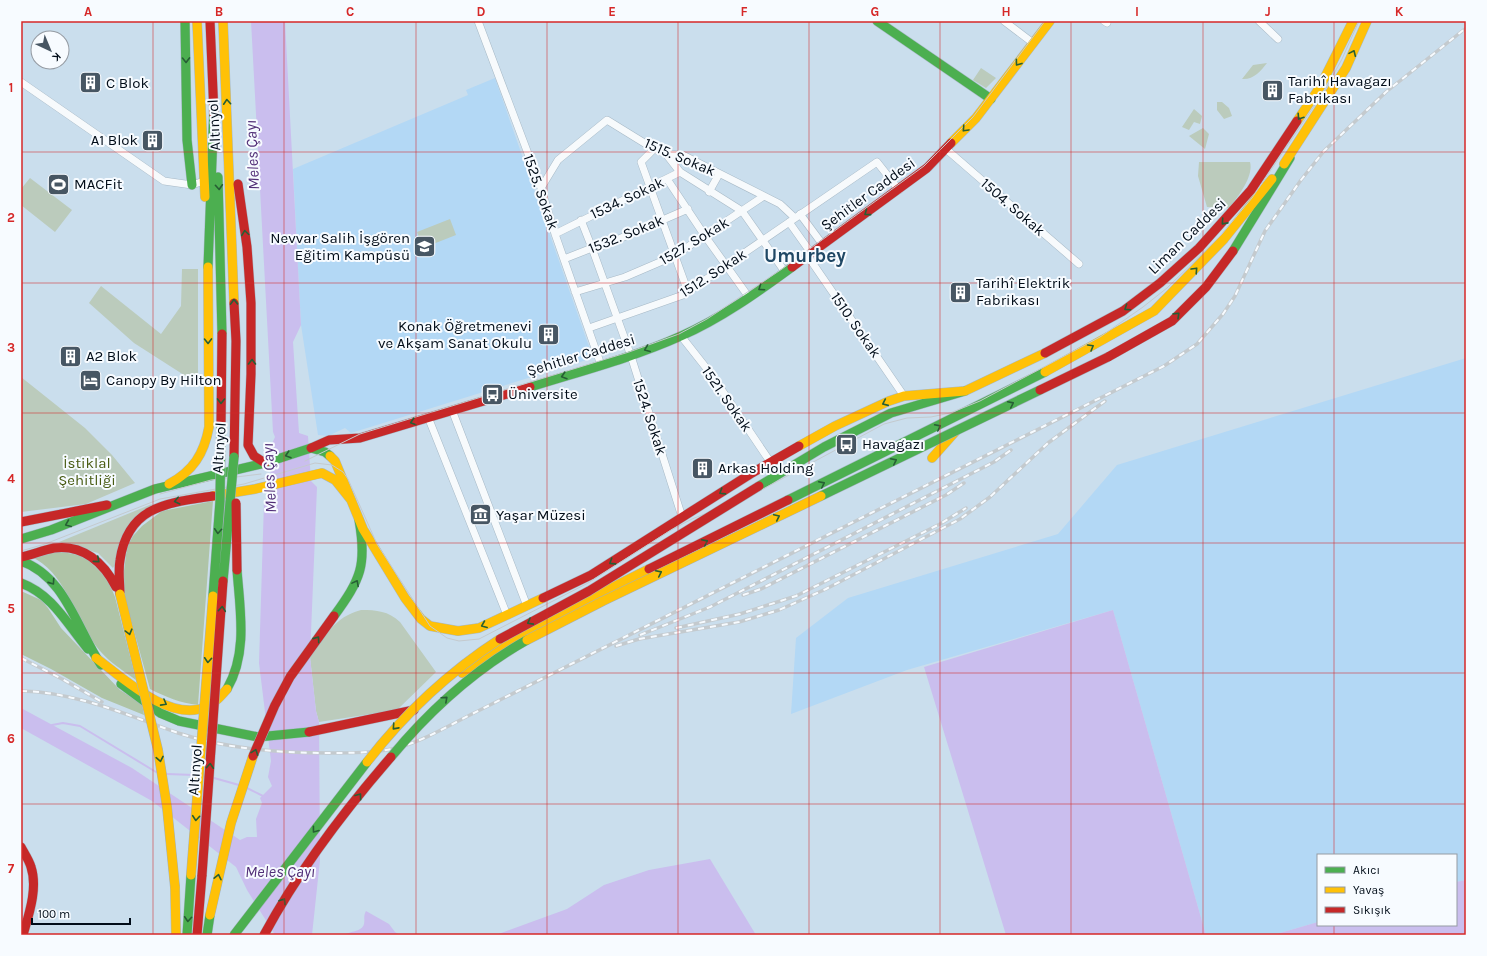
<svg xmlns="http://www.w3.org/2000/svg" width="1487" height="956" font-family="Karla,sans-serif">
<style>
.built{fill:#b3d8f5}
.green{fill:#bbcbbc}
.forest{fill:#afc4a7}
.water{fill:#cabeee}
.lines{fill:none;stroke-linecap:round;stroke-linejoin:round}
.stream{stroke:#cabeee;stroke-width:2}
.street-casing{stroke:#a7b9c6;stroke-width:8}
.fast-casing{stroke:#a7b9c6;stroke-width:10}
.slow-casing{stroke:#a7b9c6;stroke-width:10}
.jam-casing{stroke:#a7b9c6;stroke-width:10}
.street{stroke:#f7fafc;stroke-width:7}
.fast{stroke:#4caf50;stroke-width:9}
.slow{stroke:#ffc107;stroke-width:9}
.jam{stroke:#c62828;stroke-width:9}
.tram{stroke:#c4cace;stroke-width:1}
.rail-casing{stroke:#c4cace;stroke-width:3.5}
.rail{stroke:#f7fbff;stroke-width:2;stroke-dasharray:6;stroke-linecap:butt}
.fast-bridge-casing{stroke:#a2b1bd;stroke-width:10;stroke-linecap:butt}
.slow-bridge-casing{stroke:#a2b1bd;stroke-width:10;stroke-linecap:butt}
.jam-bridge-casing{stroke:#a2b1bd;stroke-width:10;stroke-linecap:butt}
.fast-bridge{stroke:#4caf50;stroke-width:9}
.slow-bridge{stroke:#ffc107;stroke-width:9}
.jam-bridge{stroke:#c62828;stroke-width:9}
.oneway{stroke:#265e34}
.grid{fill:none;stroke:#d62828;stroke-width:1;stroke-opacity:0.55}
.labels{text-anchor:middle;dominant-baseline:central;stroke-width:4;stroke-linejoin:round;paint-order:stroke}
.poi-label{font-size:15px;fill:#010c18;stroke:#f7fbff;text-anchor:start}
.street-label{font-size:15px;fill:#010c18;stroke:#f7fbff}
.park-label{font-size:15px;fill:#485b13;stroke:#f7fbff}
.water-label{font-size:16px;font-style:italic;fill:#512e77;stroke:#f7fbff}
.district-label{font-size:19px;font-weight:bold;fill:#204865;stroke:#f7fbff}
.neatline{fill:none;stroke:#d62828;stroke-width:1.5}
.grid-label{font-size:13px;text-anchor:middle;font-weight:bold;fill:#d62828}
</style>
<rect width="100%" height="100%" fill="#cadeed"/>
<path class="built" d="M495,78L593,358L351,433L345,428L328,436L318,435L301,325L293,169L468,95L466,90Z
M1466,358V880L1456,882V855H1318V922L1273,935H1206L1113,610L907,670L791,714L796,638L848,598L1058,534L1117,465Z"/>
<path class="green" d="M1267,63C1261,71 1253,80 1242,79L1253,65Z
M981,68L996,78L986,88L973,80Z
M1217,102H1222L1229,108L1232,116L1224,119L1217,110Z
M1194,109L1202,116L1200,124L1194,122L1189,130L1182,127Z
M1203,128L1209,134L1205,149L1189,136Z
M1199,162H1250C1254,176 1238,197 1229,208L1207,207L1198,176Z
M30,178L72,210L55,232L21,205V189Z
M450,219L456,235L423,248L417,232Z
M182,269H198V384L134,343L89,303L101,286L161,334L181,306Z
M21,377L85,428L112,455L135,483L86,504L21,512Z
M152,504L113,568L98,553L59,542Z
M361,610C377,610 388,611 400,622L436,672L397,710L319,722L316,711L310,657C326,636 334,617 361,610Z"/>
<path class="forest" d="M213,501L198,705C180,703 166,697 150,689L122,587L127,547L133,536L142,526L162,511Z
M57,551L84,556L107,578L115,597L136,680C121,669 107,661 96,646C76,619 64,570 31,557Z
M21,591L41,600L48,608L61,628L120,690L142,704L144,715L102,698L51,669L21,654Z"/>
<path class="water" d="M251,21H285L301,325L293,342L299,433L308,436L311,481L317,487L310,657L316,711L319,722L320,860L312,935H275L247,890L236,867L152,801L21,728V708L132,768L240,840L247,837H257L256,819L262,803L260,798L272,786L268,777L271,761L259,663L264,502L272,494L269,450L275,437L273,432Z
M1113,610L1206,935H1006L924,667Z
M710,859L756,935H496L567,909L604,885L649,870Z
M1466,880V935H1273L1318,922V925H1456V882Z
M366,911L389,924L395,932L400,935H344C350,931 362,932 364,924C365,919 363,916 366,911Z"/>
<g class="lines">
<path class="stream" d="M52,725L63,723L80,726L156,772
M167,774L194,775
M214,778L239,785
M247,788L263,796"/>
<defs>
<path id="street" d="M478,21L541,188L555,234L601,365
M1004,21L1033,43
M1104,21L1107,23
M1259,21L1278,39
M21,82L164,181L192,185L204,181
M654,149L641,162L688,292
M946,149L1079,264
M680,172L742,211L785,272
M667,179L705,236L748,296
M541,188L558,160L607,120L654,149L666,154L683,155L780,204L795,218
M709,192L719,174
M800,214L823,245
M581,220L592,248L631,356L682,517
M789,222L811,253
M555,234L680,172L666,154
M807,255L904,396
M564,259L592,248L605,245L688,209
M575,292L625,277L674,256L764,196
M589,328L683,295L877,162L899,190
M681,336L711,374L771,463
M452,410L527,606
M428,417L507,615"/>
<path id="fast" d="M185,21L187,140L192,185
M877,21L991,99
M218,177L222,334
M1233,251L1290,158
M208,267L214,106
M530,387C581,371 632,358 681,336C720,319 758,292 792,267
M759,486L824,447L891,413L965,391
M788,500L1045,372
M21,539L51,530L155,489L265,463L311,448L325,452L330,456
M21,561C65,576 77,629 101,665
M21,583C53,595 67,624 88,649
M334,616C361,579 367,565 359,520
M121,684L160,713L179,721L258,737L309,732
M227,689C248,653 240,610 237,570
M187,935L191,875
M207,935L210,915"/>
<path id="slow" d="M197,21L205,197
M223,21L234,303
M1297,121L1320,87L1353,21
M951,143L976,118L1050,21
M1284,164L1346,68L1367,21
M1045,372L1154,311L1224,239L1272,179
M799,446L835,426L889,401L904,396L965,391L1045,353
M330,456L335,461L363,529L405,598L421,619L430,626L458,631L479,628L543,598
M932,458L956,431
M169,484C193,471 204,454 209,427L208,267
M213,496L255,489L322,473L335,480L351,500
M96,658C123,678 170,723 206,707C215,703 221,696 227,689
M462,673C521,633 585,601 649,569
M175,887L176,935"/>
<path id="jam" d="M210,21L214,115
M238,184L247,247L251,303V374L248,445L254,456L265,463
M792,267L927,168L951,143
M1045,353L1123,311L1160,283L1199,248L1251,190L1297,121
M1108,357L1172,321L1206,287L1233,251
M311,448L329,440L360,438L530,387
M234,457L236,341L234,303
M21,522L107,505
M21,557C32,555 43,550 54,548C83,544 104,563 116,587
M649,569L788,500
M120,594C120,583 118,571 120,560C128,506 167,503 213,496
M543,598L591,575L752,473L799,446
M309,732L414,710
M21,847C24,853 29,860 31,867C38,888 29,914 23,935
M197,935L202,875"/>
</defs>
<use href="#street" class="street-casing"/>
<use href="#fast" class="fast-casing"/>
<use href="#slow" class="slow-casing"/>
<use href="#jam" class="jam-casing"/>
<use href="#street" class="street"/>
<use href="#fast" class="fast"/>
<use href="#slow" class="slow"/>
<use href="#jam" class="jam"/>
<path class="tram" d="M305,461L360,434L629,352L679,334L707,319L782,269L924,166L973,117L1045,21
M160,494L211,480L261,474
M21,551L45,544L160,499L244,484L315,463L332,465L343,472L348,479L377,544L430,626L447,638L459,641L479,639L588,583L671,530L692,519L750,496L884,424L907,418L931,417L950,413L980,401L1100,337L1143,307L1167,288L1221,235L1252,198L1325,90L1342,59L1359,21"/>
<defs>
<path id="rail" d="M743,595L761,589L946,495L964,483
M676,628L740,614L796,596L940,524L966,508
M640,635L710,607L994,462L1011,450
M616,646L639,639L739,622L779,610L826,589L960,519L990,497L1048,443L1105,401
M21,658L62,679L102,702
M21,691C76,692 127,715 178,733C227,749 277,753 328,753C350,753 375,753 397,748C426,740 453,723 480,710C708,595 936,480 1164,366L1197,344L1223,314L1235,296L1265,231L1301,180L1324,151L1386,92L1466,28"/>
</defs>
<use href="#rail" class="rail-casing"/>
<use href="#rail" class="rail"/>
<defs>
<path id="fast-bridge" d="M821,496L1040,390
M223,581L234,457
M213,596L220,501L221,425
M391,757C430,710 474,670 527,640
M234,935L367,762"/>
<path id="slow-bridge" d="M120,594L158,750L167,807L175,887
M527,640L603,601L821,496
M367,762C405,713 449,672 500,639
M191,875L213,596
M210,915L231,823L253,756"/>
<path id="jam-bridge" d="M1040,390L1108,357
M221,425L222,334
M236,503L237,570
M500,639L589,591L759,486
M253,756L275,705L290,677L334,616
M202,875L223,581
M264,935C298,872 344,811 391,757"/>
</defs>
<use href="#fast-bridge" class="fast-bridge-casing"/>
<use href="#slow-bridge" class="slow-bridge-casing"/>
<use href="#jam-bridge" class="jam-bridge-casing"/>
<use href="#fast-bridge" class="fast-bridge"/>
<use href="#slow-bridge" class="slow-bridge"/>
<use href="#jam-bridge" class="jam-bridge"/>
</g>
<defs><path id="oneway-chevron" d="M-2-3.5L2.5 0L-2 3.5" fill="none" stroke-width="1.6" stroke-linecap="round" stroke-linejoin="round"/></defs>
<g class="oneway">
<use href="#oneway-chevron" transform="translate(1353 53) rotate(-66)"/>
<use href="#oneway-chevron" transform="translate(186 60) rotate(89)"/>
<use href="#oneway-chevron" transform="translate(1018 63) rotate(126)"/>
<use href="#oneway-chevron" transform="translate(227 102) rotate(-94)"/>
<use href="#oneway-chevron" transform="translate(1300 117) rotate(123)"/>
<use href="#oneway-chevron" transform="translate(965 129) rotate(133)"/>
<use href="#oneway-chevron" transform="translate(219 187) rotate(86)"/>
<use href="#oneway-chevron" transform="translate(867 213) rotate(144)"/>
<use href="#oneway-chevron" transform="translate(1224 222) rotate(132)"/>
<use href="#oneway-chevron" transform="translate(245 233) rotate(-98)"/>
<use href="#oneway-chevron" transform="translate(1195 270) rotate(-47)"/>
<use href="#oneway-chevron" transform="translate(761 288) rotate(146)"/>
<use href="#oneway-chevron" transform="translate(234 302) rotate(-92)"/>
<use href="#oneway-chevron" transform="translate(1127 308) rotate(146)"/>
<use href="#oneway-chevron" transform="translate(1177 315) rotate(-44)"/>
<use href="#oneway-chevron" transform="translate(208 341) rotate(89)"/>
<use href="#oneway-chevron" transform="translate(1091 347) rotate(-30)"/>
<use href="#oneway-chevron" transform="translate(647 349) rotate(159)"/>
<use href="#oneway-chevron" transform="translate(252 362) rotate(-90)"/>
<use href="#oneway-chevron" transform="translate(564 376) rotate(163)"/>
<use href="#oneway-chevron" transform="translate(221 401) rotate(91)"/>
<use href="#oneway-chevron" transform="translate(885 403) rotate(156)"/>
<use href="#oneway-chevron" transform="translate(1011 404) rotate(-26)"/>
<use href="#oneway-chevron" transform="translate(413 422) rotate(163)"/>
<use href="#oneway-chevron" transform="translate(938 427) rotate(-27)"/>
<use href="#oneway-chevron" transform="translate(288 455) rotate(162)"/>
<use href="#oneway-chevron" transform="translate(894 461) rotate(-26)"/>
<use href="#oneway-chevron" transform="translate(822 484) rotate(-26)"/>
<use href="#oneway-chevron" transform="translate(722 492) rotate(148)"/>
<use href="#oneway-chevron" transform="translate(177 501) rotate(167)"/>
<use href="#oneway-chevron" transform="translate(777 517) rotate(-25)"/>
<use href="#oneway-chevron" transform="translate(68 524) rotate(158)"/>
<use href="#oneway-chevron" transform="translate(218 531) rotate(94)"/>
<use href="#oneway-chevron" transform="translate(705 542) rotate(-26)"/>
<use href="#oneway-chevron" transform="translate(97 560) rotate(40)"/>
<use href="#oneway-chevron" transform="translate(612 562) rotate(147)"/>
<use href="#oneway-chevron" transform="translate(659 573) rotate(-26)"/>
<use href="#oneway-chevron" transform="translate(52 582) rotate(55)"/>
<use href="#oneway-chevron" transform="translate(356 583) rotate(-62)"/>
<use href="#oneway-chevron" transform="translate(222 609) rotate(-85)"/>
<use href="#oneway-chevron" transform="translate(530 622) rotate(152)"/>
<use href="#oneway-chevron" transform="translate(484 625) rotate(158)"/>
<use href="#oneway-chevron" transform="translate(129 632) rotate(75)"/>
<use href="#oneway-chevron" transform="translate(317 639) rotate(-55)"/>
<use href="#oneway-chevron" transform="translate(208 660) rotate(94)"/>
<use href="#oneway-chevron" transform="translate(445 699) rotate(-42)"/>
<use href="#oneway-chevron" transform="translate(164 703) rotate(29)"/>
<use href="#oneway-chevron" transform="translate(395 727) rotate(132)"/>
<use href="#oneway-chevron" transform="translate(255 752) rotate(-70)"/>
<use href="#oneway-chevron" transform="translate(160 759) rotate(79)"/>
<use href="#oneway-chevron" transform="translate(210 766) rotate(-86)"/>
<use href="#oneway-chevron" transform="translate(359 796) rotate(-53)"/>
<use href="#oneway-chevron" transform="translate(196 818) rotate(95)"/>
<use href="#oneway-chevron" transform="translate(315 830) rotate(127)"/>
<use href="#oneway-chevron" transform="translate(218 877) rotate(-78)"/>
<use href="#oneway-chevron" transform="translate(283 901) rotate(-58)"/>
<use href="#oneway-chevron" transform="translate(188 919) rotate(94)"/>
</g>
<path class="grid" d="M153,21V935M284,21V935M416,21V935M547,21V935M678,21V935M809,21V935M940,21V935M1071,21V935M1203,21V935M1334,21V855M21,152H1466M21,283H1466M21,413H1466M21,543H1466M21,673H1466M21,804H1466M1334,925V935"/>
<defs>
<symbol id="building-square" viewBox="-11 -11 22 22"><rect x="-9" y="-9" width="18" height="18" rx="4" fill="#475663" stroke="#f7fbff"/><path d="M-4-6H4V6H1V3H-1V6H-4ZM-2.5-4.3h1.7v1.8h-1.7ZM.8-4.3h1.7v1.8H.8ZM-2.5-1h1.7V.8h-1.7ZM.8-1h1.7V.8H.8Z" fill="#fff"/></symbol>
<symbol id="stadium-square" viewBox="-11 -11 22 22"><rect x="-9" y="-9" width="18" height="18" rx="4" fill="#475663" stroke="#f7fbff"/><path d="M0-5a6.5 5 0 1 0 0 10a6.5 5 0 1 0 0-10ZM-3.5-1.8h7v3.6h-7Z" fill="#fff"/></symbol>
<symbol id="school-square" viewBox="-11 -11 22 22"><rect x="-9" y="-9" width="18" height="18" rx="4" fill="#475663" stroke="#f7fbff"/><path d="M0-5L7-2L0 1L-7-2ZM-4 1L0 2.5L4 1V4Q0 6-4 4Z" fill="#fff"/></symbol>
<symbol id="hotel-square" viewBox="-11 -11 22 22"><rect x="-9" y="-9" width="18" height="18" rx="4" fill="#475663" stroke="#f7fbff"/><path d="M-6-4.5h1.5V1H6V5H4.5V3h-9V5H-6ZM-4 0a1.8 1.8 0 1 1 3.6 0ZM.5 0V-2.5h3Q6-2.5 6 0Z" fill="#fff"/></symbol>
<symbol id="bus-square" viewBox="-11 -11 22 22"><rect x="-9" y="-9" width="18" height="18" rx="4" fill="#475663" stroke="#f7fbff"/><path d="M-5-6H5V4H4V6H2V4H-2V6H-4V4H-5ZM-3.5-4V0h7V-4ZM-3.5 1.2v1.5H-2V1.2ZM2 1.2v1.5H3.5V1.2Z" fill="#fff"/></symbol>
<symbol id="museum-square" viewBox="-11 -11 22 22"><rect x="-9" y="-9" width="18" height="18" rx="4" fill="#475663" stroke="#f7fbff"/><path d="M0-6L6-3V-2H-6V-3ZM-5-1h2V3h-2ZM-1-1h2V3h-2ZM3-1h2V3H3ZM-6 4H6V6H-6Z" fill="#fff"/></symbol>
</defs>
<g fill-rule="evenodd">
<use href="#building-square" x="78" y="70" width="25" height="25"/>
<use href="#building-square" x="1260" y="78" width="25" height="25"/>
<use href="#building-square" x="140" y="128" width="25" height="25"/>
<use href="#stadium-square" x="46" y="172" width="25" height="25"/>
<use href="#school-square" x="412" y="234" width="25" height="25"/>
<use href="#building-square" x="948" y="280" width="25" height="25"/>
<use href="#building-square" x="536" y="322" width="25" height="25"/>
<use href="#building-square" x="58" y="344" width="25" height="25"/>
<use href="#hotel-square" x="78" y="368" width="25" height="25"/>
<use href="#bus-square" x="480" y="382" width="25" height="25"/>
<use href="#bus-square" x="834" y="432" width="25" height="25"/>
<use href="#building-square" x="690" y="456" width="25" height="25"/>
<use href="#museum-square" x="468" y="502" width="25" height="25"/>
</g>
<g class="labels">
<g class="poi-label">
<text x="1288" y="81">Tarihî Havagazı<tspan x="1288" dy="17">Fabrikası</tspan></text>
<text x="106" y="83">C Blok</text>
<text x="138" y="140" text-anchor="end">A1 Blok</text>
<text x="74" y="184">MACFit</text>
<text x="410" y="238" text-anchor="end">Nevvar Salih İşgören<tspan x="410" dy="17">Eğitim Kampüsü</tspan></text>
<text x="976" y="283">Tarihî Elektrik<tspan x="976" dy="17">Fabrikası</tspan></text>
<text x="532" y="326" text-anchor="end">Konak Öğretmenevi<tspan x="532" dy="17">ve Akşam Sanat Okulu</tspan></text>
<text x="86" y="356">A2 Blok</text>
<text x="106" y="380">Canopy By Hilton</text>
<text x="508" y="394">Üniversite</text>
<text x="862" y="444">Havagazı</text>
<text x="718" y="468">Arkas Holding</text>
<text x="496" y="515">Yaşar Müzesi</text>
</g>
<g class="street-label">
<text transform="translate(214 125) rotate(-93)">Altınyol</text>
<text transform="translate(680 157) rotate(23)">1515. Sokak</text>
<text transform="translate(541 192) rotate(71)">1525. Sokak</text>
<text transform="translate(868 194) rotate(-36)">Şehitler Caddesi</text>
<text transform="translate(627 198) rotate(-25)">1534. Sokak</text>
<text transform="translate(1013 207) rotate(41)">1504. Sokak</text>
<text transform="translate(626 234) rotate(-22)">1532. Sokak</text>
<text transform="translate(1187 236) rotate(-44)">Liman Caddesi</text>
<text transform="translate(694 241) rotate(-31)">1527. Sokak</text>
<text transform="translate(713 273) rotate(-33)">1512. Sokak</text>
<text transform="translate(856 325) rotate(55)">1510. Sokak</text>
<text transform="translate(581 355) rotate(-17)">Şehitler Caddesi</text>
<text transform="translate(727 399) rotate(55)">1521. Sokak</text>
<text transform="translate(650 417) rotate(72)">1524. Sokak</text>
<text transform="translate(219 448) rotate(-86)">Altınyol</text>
<text transform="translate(195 770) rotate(-86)">Altınyol</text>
</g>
<g class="park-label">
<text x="87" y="463">İstiklal<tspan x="87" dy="17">Şehitliği</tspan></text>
</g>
<g class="water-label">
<text transform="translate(252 155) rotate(-93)">Meles Çayı</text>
<text transform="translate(269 478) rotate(-93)">Meles Çayı</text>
<text x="280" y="871">Meles Çayı</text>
</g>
<g class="district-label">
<text x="805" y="256">Umurbey</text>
</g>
</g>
<rect width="1487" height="956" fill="none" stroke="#f7fbff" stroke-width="44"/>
<rect x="1317" y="854" width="140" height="72" fill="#f7fbff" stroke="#959ba3"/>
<rect x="1325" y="867" width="20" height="6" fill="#4caf50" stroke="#959ba3"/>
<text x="1353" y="874" font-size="12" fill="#010c18">Akıcı</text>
<rect x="1325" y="887" width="20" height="6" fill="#ffc107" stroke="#959ba3"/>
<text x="1353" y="894" font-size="12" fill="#010c18">Yavaş</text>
<rect x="1325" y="907" width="20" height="6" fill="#c62828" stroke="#959ba3"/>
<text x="1353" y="914" font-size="12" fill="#010c18">Sıkışık</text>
<g transform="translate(50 50) rotate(136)"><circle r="19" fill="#f7fbff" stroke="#959ba3"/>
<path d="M0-3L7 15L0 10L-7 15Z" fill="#475663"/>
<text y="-6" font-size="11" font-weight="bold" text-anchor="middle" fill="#010c18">K</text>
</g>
<path d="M32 918v6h98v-6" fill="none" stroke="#010c18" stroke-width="2"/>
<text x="38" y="918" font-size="12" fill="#010c18" stroke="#f7fbff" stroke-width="3" paint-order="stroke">100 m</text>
<rect x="22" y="22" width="1443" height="912" class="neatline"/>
<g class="grid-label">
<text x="88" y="16">A</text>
<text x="219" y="16">B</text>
<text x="350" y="16">C</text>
<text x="481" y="16">D</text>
<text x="612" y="16">E</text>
<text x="744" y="16">F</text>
<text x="875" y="16">G</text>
<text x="1006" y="16">H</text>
<text x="1137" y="16">I</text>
<text x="1268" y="16">J</text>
<text x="1399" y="16">K</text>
<text x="11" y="92">1</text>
<text x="11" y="222">2</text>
<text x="11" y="352">3</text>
<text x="11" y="483">4</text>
<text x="11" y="613">5</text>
<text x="11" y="743">6</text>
<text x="11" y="873">7</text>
</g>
</svg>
